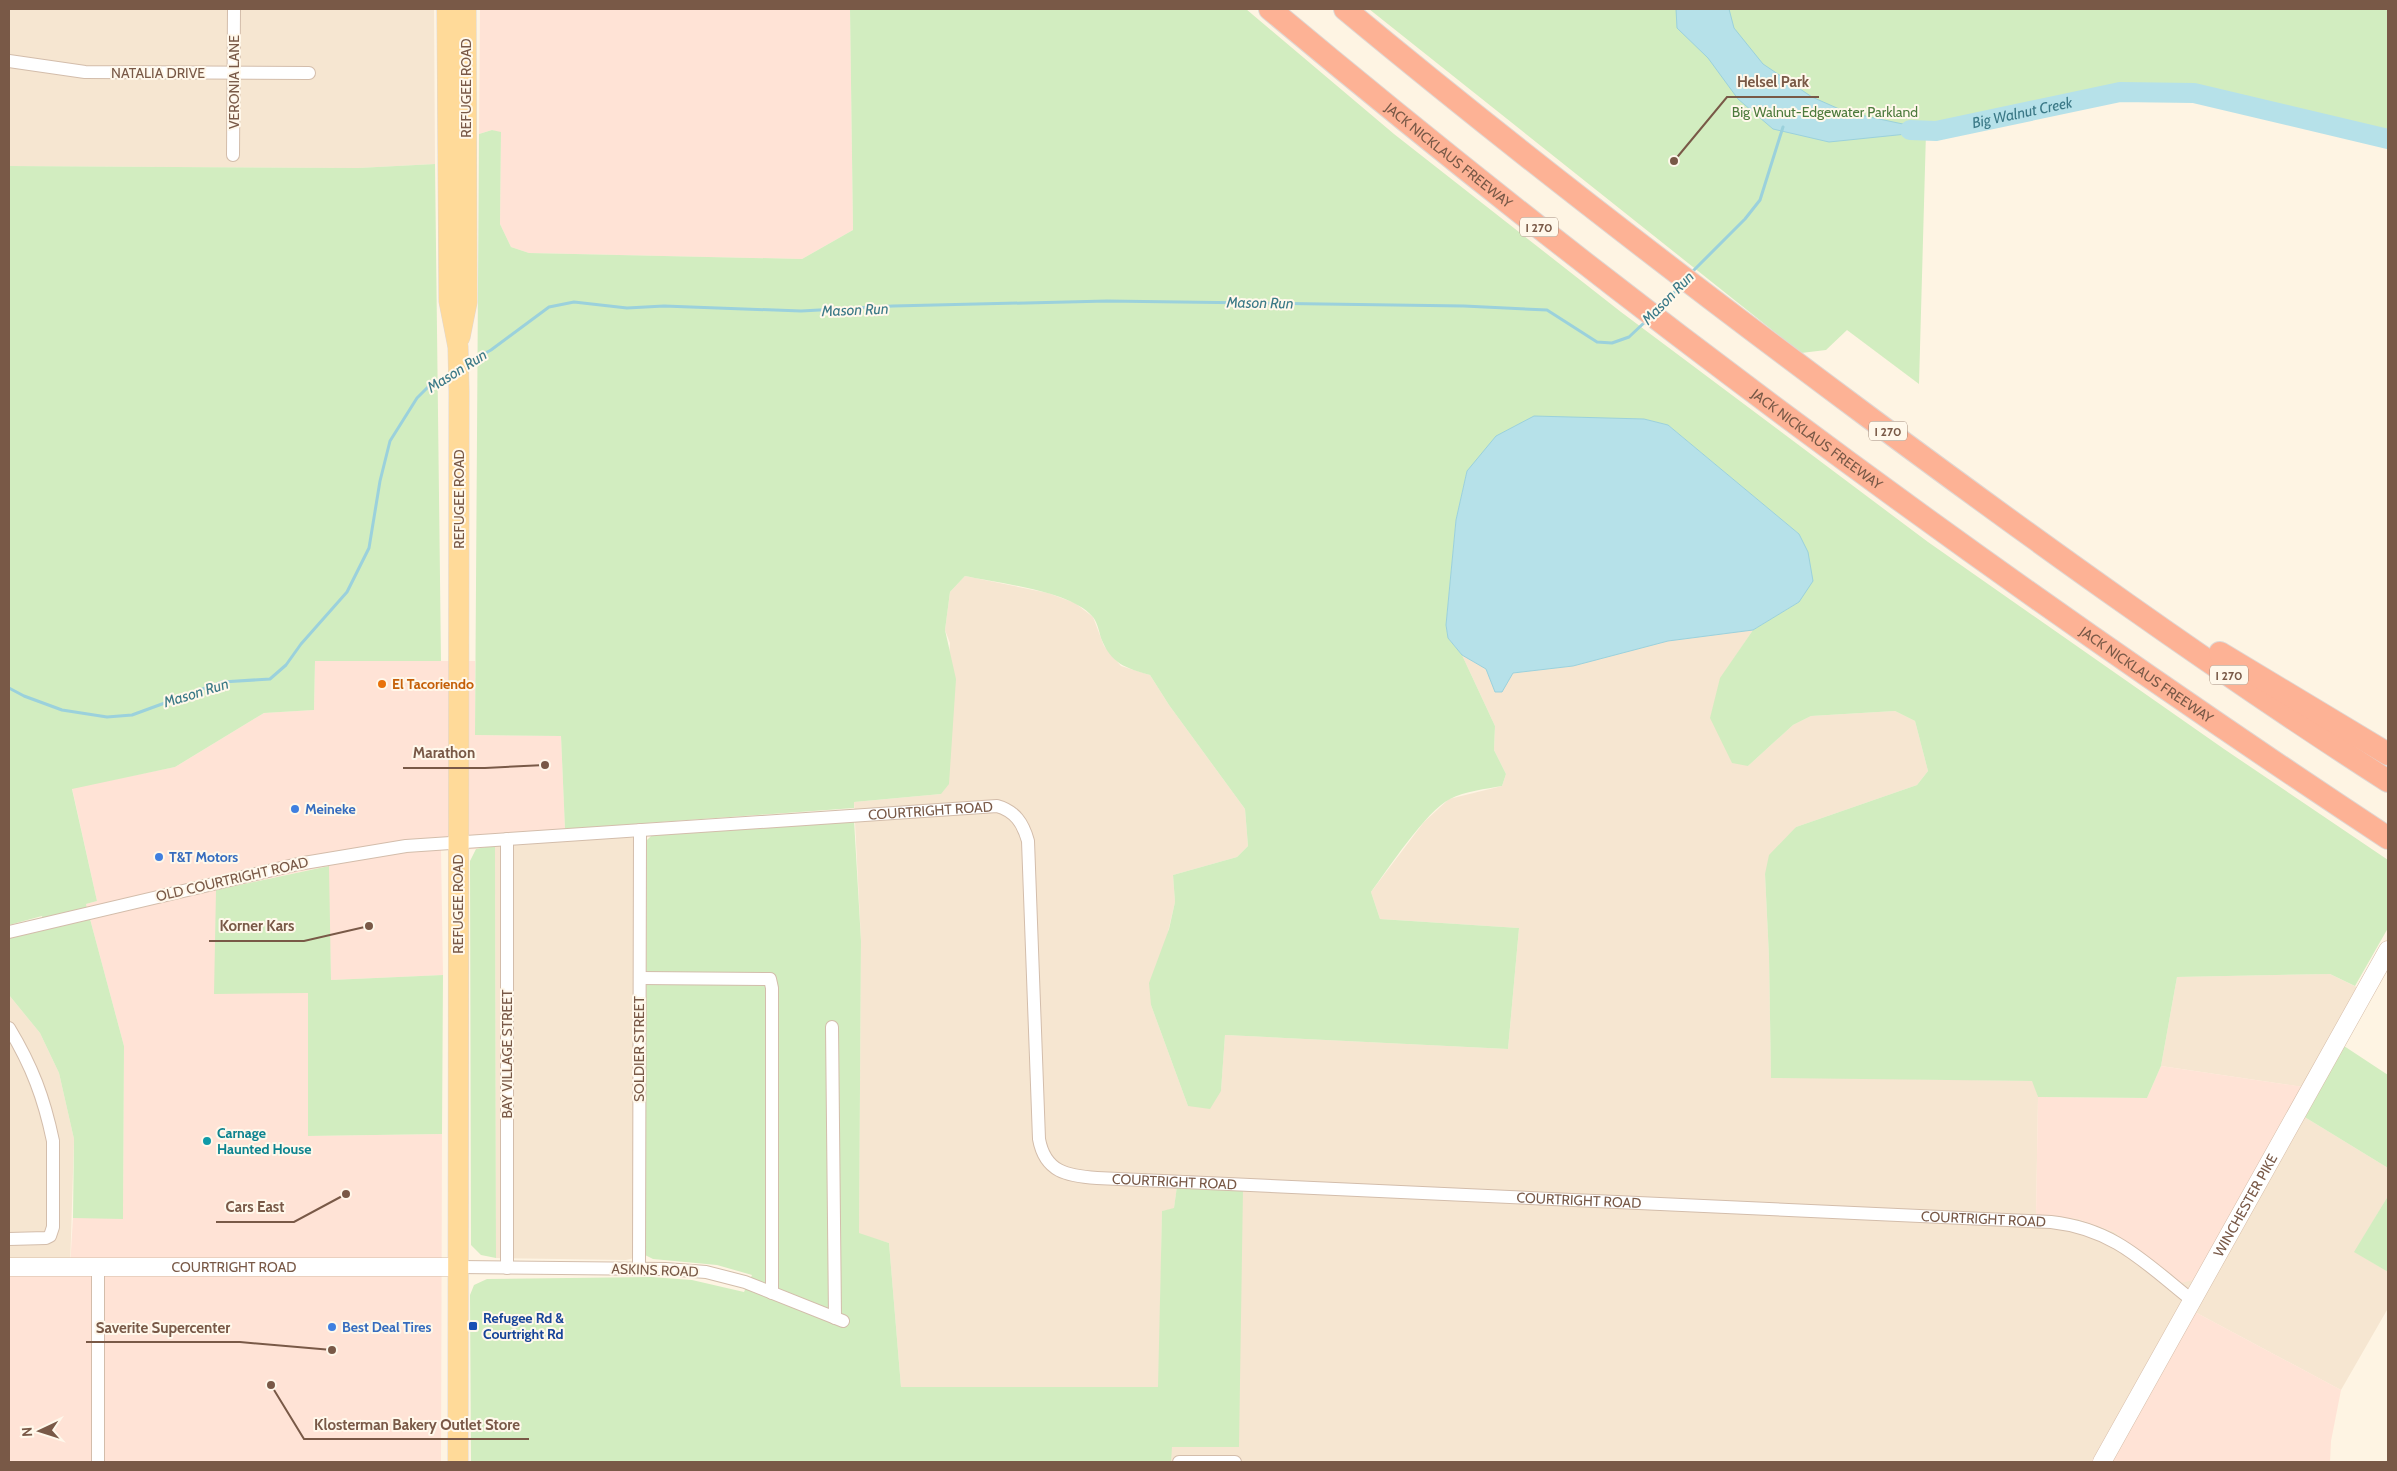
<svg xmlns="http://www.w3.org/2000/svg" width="2397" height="1471" font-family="Cabin,sans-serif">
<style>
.residential{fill:#f6e6d1}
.commercial{fill:#ffe3d6}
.green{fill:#d2edc0}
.water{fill:#b6e1e9;stroke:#9bd1dc}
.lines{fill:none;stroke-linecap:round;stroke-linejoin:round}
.stream{stroke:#9bd1dc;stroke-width:3}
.river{stroke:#b6e1e9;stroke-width:20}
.street-casing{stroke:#d3bdab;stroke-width:14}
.secondary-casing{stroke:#d6bda8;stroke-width:19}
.primary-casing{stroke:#dfd7d3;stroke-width:21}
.highway-casing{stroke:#dfd7d3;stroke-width:24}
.street{stroke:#fff;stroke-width:12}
.secondary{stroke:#fff;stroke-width:18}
.primary{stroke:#ffda99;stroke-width:20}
.highway{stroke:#fdb295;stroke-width:22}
.food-dot{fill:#e8710a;stroke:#fff8eb;stroke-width:2}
.shop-dot{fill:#3f7fe0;stroke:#fff8eb;stroke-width:2}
.culture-dot{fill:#0f9aa8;stroke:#fff8eb;stroke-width:2}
.transit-dot{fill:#1a4fb4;stroke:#fff8eb;stroke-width:2}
.labels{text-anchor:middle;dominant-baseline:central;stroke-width:4;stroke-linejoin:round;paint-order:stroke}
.shield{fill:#fff8eb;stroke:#a18978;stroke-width:1}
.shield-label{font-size:12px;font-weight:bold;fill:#795947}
.street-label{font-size:14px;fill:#795947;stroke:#fff8eb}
.park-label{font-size:14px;fill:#4c7a3c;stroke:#fff8eb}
.food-label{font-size:14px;font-weight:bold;fill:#c56008;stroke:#fff8eb;text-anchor:start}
.shop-label{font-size:14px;font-weight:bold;fill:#366cbe;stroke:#fff8eb;text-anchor:start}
.culture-label{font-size:14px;font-weight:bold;fill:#0d838f;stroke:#fff8eb;text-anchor:start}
.transit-label{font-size:14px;font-weight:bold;fill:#164399;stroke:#fff8eb;text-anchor:start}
.water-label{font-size:15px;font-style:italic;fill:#3b7987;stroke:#fff8eb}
.leader{fill:none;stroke:#795947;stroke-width:2}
.callout-dot{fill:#795947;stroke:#fff8eb;stroke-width:2}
.callout-label{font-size:15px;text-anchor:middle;font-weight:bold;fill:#795947;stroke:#fff8eb;stroke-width:4;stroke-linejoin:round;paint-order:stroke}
</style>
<rect width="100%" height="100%" fill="#fef4e3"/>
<path class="residential" d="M9,9H434L435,164L358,168L9,166Z
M965,576L1048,593L1075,603L1093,617L1104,646L1121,666L1150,675L1169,705L1245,809L1248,846L1237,857L1173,875L1175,902L1151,1005L1188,1106L1221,1091L1225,1035L1508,1049L1519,928L1380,919L1371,892L1424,822L1449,799L1502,786L1506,774L1494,750L1495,726L1462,655L1486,669L1495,692L1513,673L1573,666L1668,641L1753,630L1721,678L1748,766L1793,725L1811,716L1895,711L1915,721L1928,771L1917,785L1796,827L1765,874L1769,957L1771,1077L2033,1081L2038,1097L2036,1215L2078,1219L2114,1232L2181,1283L2303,1087L2161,1066L2177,977L2330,974L2373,995L2303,1116L2388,1168V1196L2355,1252L2388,1272L2387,1310L2341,1390L2180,1304L2091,1462H1171V1447H1239L1177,1186L1174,1209L1162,1211L1159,1387H901L889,1243L859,1234L861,941L854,802L941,794L950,643L945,630L950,592Z
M627,837L647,840L645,1255L626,1260L496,1258L495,845Z
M9,995L40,1033L59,1073L74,1139L70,1268H9Z"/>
<path class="commercial" d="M480,9H850L853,230L802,259L529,253L511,247L500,224L501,133L492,130L479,134Z
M315,661H475V735L561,736L565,829L476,849L441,850L443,975L331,980L328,866L216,890L308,993L309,1136L442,1134L441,1462H9V1268H70L73,1218H123L124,1046L86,904L97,901L72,788L175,767L264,713L314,710Z
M2161,1066L2304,1087L2195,1280L2180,1283L2114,1232L2078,1219L2036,1216L2038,1097L2147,1098Z
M2180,1304L2341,1390L2331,1441L2330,1462H2091Z"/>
<path class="green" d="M850,9H1246L1394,134L1621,312L1928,542L2224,749L2388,860V928L2355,986L2330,974L2177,977L2161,1066L2147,1098L2038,1097L2032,1081L1771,1078L1769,957L1765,874L1769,855L1796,827L1917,785L1928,771L1915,721L1895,711L1811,716L1793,725L1748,766L1732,763L1710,718L1720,678L1753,630L1799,602V534L1668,425L1644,419L1467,471L1456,520L1446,625L1448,638L1462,655L1495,726L1494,750L1506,774L1502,786C1486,789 1465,791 1450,799C1426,811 1388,869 1371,892L1380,919L1519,928L1508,1049L1225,1035L1221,1091L1210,1109L1188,1106L1151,1005L1149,983L1169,929L1175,902L1173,875L1237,857L1248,846L1245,809L1169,705L1150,675C1126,668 1111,664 1101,638C1099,631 1097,621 1092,616C1071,591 998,583 965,576L950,592L945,630L956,679L949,784L941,794L854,802V808L565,829L561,736L475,735L479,134L492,130L501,132L500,224L511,247L529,253L802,259L853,230Z
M1369,9H2388V139L2194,93L2120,92L1926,132L1919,384L1847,330L1826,350L1801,353Z
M435,164L441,661H315L314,710L264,713L175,767L72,789L97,901L86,904L124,1046L123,1219L73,1218L74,1139L59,1073L40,1033L9,995V938L46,929L42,916L9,925V166L358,168Z
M854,820L861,941L859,1233L889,1243L901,1387H1158L1162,1211L1174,1208L1177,1186L1243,1189L1239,1447H1172L1171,1462H471L470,1295L474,1285L487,1279L651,1277L692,1280L744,1292L752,1275L717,1265L653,1259L645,1255L647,840L652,835Z
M495,845L496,1258L481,1255L471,1245L470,861L476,849Z
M329,866L331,980L443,975L442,1134L308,1136V993L214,994L216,890Z
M2344,1046L2388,1075V1168L2303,1116Z
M2388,1196V1272L2354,1252Z"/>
<path class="water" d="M1676,9H1729L1734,28L1763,64L1812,97L1846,112L1936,131L1829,142L1773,129L1738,99L1708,58L1677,28Z
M1534,416L1644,419L1668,425L1799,534L1808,552L1813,581L1799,602L1753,630L1668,641L1573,666L1513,673L1502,692H1495L1486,669L1462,655L1448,638L1446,625L1456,520L1467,471L1496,436Z"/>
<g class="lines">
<path class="stream" d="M1691,273L1745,219L1760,200L1783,127
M1658,310L1681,285
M466,364L491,350L549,307L574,302L627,308L664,306L801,311L893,306L1107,301L1464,306L1547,310L1597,342L1612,343L1629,337L1646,321
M9,688L24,696L62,710L107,717L132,715L222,682L270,679L286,665L301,644L347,592L369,548L380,481L390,441L417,398L430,385L452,372"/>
<path class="river" id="s1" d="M1910,130L1936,131L2120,92L2194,93L2388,139"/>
<defs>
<g id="street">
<path d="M9,61L85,72L309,73"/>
<path d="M233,155L234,9"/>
<path d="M507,839V1268"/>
<path id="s2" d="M9,932L298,864L406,846L997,806C1015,811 1023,823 1028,841L1039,1139C1045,1172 1067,1176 1097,1178L2051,1222C2115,1229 2145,1263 2193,1301"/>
<path d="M640,978L770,979L772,988V1293"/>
<path d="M832,1027L835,1318"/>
<path d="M9,1028C32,1066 44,1098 53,1141V1227L50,1236L46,1238L9,1239"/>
<path d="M98,1267V1462"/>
<path d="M458,1267L665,1269L706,1272L745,1282L843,1321"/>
<path d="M639,1268L640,830"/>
<path d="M1179,1462H1235"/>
</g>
<g id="secondary">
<path id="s3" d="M9,1267H458"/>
<path id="s4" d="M2102,1462L2388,950"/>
</g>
<path id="primary" d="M447,9L449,301L458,347L459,391L458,1462
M460,337L467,302L466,9"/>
<g id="highway">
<path id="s5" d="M1270,9C1626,307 2000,582 2388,838"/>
<path d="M1345,9C1516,151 1692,286 1870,418C2040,544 2211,667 2388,781"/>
<path d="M2220,653L2388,754"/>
</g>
</defs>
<use href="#street" class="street-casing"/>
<use href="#secondary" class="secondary-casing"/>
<use href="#primary" class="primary-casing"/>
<use href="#highway" class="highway-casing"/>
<use href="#street" class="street"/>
<use href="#secondary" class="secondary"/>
<use href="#primary" class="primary"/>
<use href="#highway" class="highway"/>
</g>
<circle class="food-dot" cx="382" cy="684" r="5"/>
<g class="shop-dot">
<circle cx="295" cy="809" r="5"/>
<circle cx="159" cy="857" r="5"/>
<circle cx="332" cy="1327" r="5"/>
</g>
<circle class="culture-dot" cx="207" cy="1141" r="5"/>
<rect class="transit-dot" x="468" y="1321" width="10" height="10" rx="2.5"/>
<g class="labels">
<g class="shield">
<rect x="1520" y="217.5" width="38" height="19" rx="4"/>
<rect x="1869" y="421.5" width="38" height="19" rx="4"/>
<rect x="2210" y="665.5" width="38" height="19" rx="4"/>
</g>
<g class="shield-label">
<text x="1539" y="227">I 270</text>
<text x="1888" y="431">I 270</text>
<text x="2229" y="675">I 270</text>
</g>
<g class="street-label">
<text x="158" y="73">NATALIA DRIVE</text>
<text transform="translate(234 82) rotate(-90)">VERONIA LANE</text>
<text transform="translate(466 88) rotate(-90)">REFUGEE ROAD</text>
<text stroke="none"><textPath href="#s5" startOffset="231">JACK NICKLAUS FREEWAY</textPath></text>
<text stroke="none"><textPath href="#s5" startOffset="696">JACK NICKLAUS FREEWAY</textPath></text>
<text transform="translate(459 499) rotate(-90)">REFUGEE ROAD</text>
<text stroke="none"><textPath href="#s5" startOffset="1101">JACK NICKLAUS FREEWAY</textPath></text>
<text stroke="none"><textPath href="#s2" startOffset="932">COURTRIGHT ROAD</textPath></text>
<text transform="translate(232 879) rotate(-13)">OLD COURTRIGHT ROAD</text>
<text transform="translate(458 904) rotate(-90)">REFUGEE ROAD</text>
<text transform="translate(639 1049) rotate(-90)">SOLDIER STREET</text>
<text transform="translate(507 1054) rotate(-90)">BAY VILLAGE STREET</text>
<text stroke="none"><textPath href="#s2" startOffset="1501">COURTRIGHT ROAD</textPath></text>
<text stroke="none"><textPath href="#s2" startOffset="1906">COURTRIGHT ROAD</textPath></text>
<text stroke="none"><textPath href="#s4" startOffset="294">WINCHESTER PIKE</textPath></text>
<text stroke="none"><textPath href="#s2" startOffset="2311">COURTRIGHT ROAD</textPath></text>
<text stroke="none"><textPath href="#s3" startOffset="225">COURTRIGHT ROAD</textPath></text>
<text transform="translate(655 1270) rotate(2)">ASKINS ROAD</text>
</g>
<g class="park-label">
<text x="1825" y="112">Big Walnut-Edgewater Parkland</text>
</g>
<g class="food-label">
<text x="392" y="684">El Tacoriendo</text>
</g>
<g class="shop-label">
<text x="305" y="809">Meineke</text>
<text x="169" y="857">T&amp;T Motors</text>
<text x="342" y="1327">Best Deal Tires</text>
</g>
<g class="culture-label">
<text x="217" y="1133">Carnage<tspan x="217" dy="16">Haunted House</tspan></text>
</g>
<g class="transit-label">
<text x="483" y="1318">Refugee Rd &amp;<tspan x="483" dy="16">Courtright Rd</tspan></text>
</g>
<g class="water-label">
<text stroke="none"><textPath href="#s1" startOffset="114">Big Walnut Creek</textPath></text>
<text transform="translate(1668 298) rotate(-46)">Mason Run</text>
<text transform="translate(1260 303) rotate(1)">Mason Run</text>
<text transform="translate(855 310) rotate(-2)">Mason Run</text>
<text transform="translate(457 371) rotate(-32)">Mason Run</text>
<text transform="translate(196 693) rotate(-17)">Mason Run</text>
</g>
</g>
<path class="leader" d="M1674 161L1727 97H1819M545 765L485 768H403M369 926L304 941H209M346 1194L294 1222H216M332 1350L240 1342H86M271 1385L304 1439H529"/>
<g class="callout-dot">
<circle cx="1674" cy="161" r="5"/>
<circle cx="545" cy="765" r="5"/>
<circle cx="369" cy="926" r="5"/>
<circle cx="346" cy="1194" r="5"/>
<circle cx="332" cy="1350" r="5"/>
<circle cx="271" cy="1385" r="5"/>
</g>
<g class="callout-label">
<text x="1773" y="87">Helsel Park</text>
<text x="444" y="758">Marathon</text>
<text x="257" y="931">Korner Kars</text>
<text x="255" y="1212">Cars East</text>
<text x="163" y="1333">Saverite Supercenter</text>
<text x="417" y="1430">Klosterman Bakery Outlet Store</text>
</g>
<rect width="2397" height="1471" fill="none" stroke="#795947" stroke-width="20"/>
<g transform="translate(40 1431) rotate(266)" stroke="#fff8eb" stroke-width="4" paint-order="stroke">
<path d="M0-4L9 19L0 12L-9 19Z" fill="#795947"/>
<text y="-8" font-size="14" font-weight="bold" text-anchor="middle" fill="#795947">N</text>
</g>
</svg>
